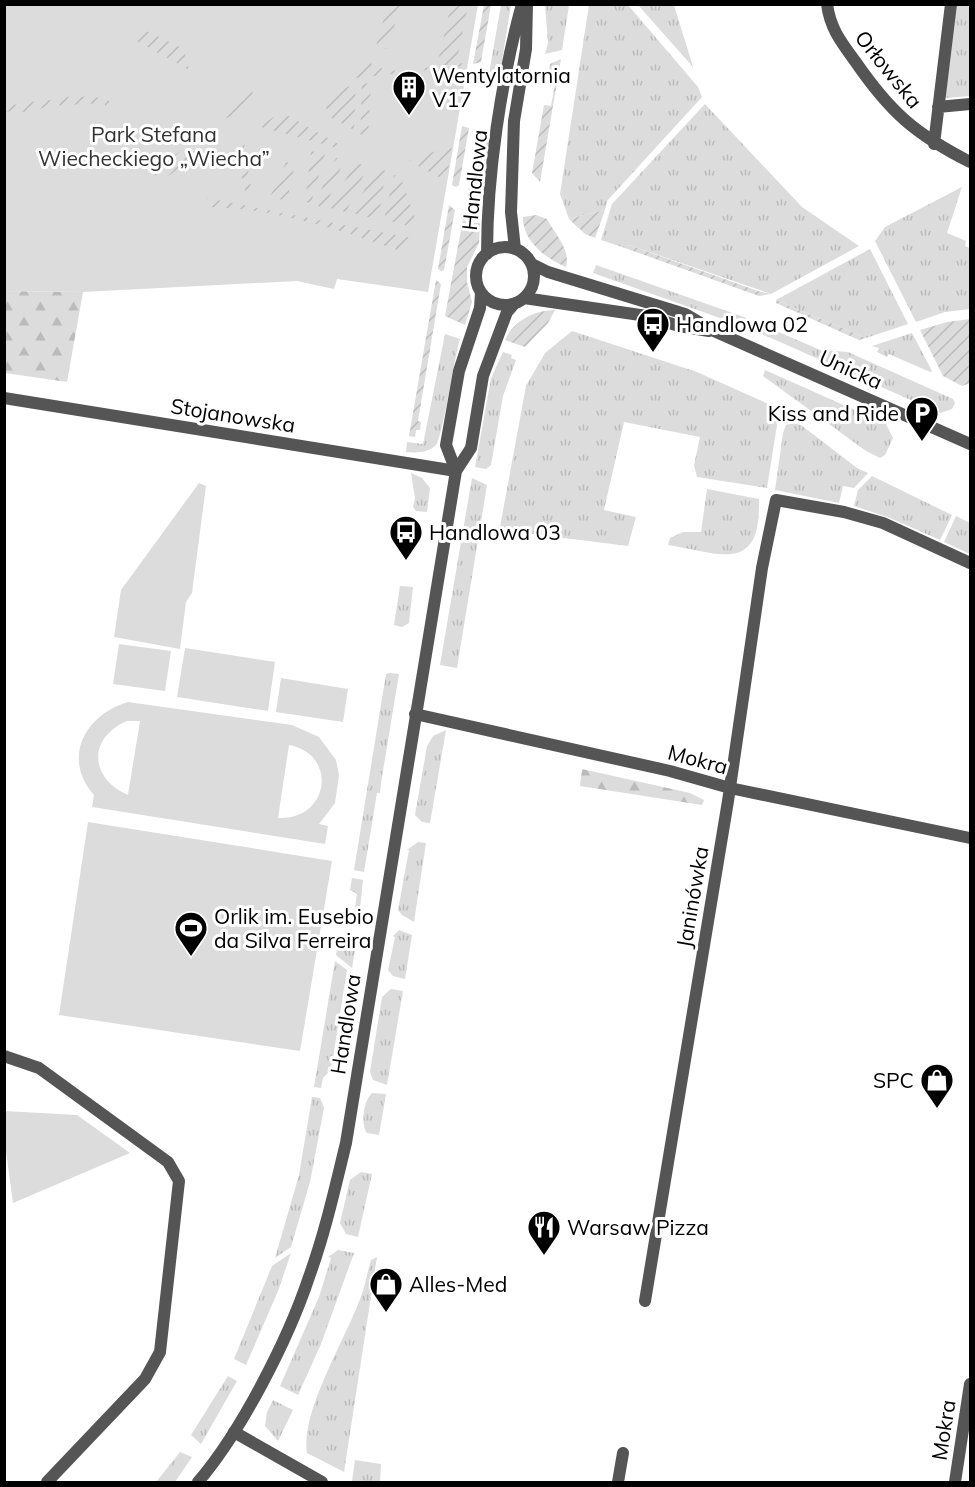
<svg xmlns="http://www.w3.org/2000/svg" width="975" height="1487" font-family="Mulish,sans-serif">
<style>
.grass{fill:url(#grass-tufts)}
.forest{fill:url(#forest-firs)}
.park{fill:#dcdcdc;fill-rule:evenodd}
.garden{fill:url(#garden-furrows)}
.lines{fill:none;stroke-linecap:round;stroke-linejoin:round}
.minor{stroke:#555;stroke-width:12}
.tertiary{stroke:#555;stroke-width:12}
.labels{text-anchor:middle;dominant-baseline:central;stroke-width:6;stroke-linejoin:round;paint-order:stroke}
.street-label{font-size:21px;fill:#000;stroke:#fff}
.poi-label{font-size:21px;fill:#000;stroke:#fff;text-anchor:start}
.park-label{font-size:21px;fill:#333;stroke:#fff}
</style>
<defs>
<pattern id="grass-tufts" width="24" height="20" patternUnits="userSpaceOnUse" patternTransform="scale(1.5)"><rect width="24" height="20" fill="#dcdcdc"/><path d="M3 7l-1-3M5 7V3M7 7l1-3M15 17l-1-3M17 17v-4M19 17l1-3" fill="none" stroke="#bbb"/></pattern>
<pattern id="forest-firs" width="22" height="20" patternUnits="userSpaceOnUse" patternTransform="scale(1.5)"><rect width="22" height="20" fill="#dcdcdc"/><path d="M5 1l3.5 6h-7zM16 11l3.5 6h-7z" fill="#bbb"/></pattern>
<pattern id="garden-furrows" width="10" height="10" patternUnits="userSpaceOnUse" patternTransform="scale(1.5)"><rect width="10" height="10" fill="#dcdcdc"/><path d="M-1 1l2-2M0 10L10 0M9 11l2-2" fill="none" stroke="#bbb"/></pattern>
</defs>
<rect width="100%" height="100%" fill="#fff"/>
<path class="grass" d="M501,5H511L499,79L490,85H487Z
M545,5H569L562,50L545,54L548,43Z
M589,5H628L698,87L702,97L607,201L605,210L569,219L560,194Z
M638,5H674L693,67Z
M956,5H970V96L945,98Z
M705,104L802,207L859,246L771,294L629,245L622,247L601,240L612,204Z
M478,129L482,130L489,139L479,196L474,197L468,191Z
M962,187L947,233L966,241L965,246L970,248V309L945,312L916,322L875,241L885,227Z
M870,249L908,324L866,338L776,300Z
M596,265L744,317L820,350L848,352L953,399L955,403L952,409L940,413L751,329L593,273Z
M572,331L697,372L775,407L777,425L767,488L697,477L694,465L700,437L624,422L604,510L636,517L628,546L507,531L500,527L526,386L545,353Z
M912,333L932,371L930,372L889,354L887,357L877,352L879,348L872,346Z
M445,334L460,339C454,358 443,436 436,445C428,453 415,453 406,452L407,442L423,444Z
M503,352L512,355L511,358L516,360L503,396L491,465L486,469L475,467L491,378Z
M765,370L886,424L893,438L885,455L880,458L866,451L763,376Z
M793,423L801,425L857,468L868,473L854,488L843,486L839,503L775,490L783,433L786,425Z
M411,473L422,478L430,488L427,512L416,511L413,507L415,498Z
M872,476L952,515L940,540L890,518L854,506L858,490Z
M472,478L487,485L457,668L440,665Z
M707,489L759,499C761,574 722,554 668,545L670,538L683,532H701Z
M956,516L970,523V554L944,542Z
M400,586L413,587L409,623L402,627L394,625Z
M390,673L399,674L381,783L380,793H377L364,872L354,870L386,674Z
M446,730L430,823L422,822L415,815L427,746L433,736Z
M418,842L426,843L414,922L402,915L398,910L409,850H407Z
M352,878L363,880L359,919L342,918L345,911L354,913L357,894L350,890Z
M399,930L412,935L405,979L393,976L388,970L395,937L393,936Z
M339,937L352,939L356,944L352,968L336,955Z
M335,961L347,970L331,1070L323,1078L321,1088L314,1087Z
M391,989L403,991L387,1085L373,1080L370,1072L382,997Z
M372,1093L386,1094L379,1135L367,1133C360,1124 364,1100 372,1093Z
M312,1097L320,1098L324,1108L310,1182L291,1247L275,1258L299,1175Z
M361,1172L372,1174L358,1237L346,1234L340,1223L350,1180Z
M338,1250L354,1253L321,1344L298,1395L280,1386L319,1297L331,1258L328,1257Z
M291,1253L278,1291L246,1365L234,1359L272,1266Z
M377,1257L344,1472L307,1453C300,1410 349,1334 363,1291C366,1281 368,1270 371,1260Z
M228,1376L237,1381L201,1444L191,1435Z
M273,1400L293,1410L278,1441L265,1426L267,1412Z
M180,1452L192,1457L175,1482H156Z
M355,1460L381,1464L380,1482L352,1481Z"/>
<path class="forest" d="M4,291L83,292L67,382L5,373Z
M582,769L690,793L704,800L702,805L580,786Z"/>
<path class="park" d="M5,5H478L428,292L337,279L334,289L297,281L83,292L5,291Z
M199,483L206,486L192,593L186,602L180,649L114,637L121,590Z
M119,644L171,651L165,691L113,684Z
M185,648L275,662L268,711L177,697Z
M281,678L348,689L343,722L276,712Z
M128,702L292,725L319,737L336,760L339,775L335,803L319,824L328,826L325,844L92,807L94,795C61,758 86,714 128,702ZM127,721H140L128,795C90,779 87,738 127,721ZM289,745C338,754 330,820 278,818Z
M88,822L332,861L300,1051L59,1015Z
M4,1111L77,1115L130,1153L13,1203L5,1144Z"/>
<path class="garden" d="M388,4L402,5L386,49L376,46Z
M451,5H468L456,64L466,63L463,66L356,78L353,73L363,58C386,77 410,70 437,66Z
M484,5H491L481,62L473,64Z
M140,28L184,49L189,70L133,39Z
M561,59L540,182L532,173L544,105L551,106L555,84L547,82L550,64Z
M371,83L368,138L360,134L362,84Z
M248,84L254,87L249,106L227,118L223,117Z
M356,84L354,130L328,116L326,107L342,89Z
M71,96L108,98L112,110L108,112L104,103L48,106L28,113L17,110L6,112L5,108C25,99 49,103 71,96Z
M279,114H285L342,146L341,149L261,127L260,125Z
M462,126L469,128L459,185L456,187L452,185Z
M243,137L252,195L246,194L233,143Z
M452,145L447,177L442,179L409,161Z
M185,148L201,154L159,182L152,170Z
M311,151L325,154L311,203L305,202Z
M336,158L344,160L325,208L314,205Z
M286,162L295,164L287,201L270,197Z
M355,163L368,166L346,212L330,208Z
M375,168L386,171L378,220L353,213Z
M394,175L401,178L416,221L414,227L384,220Z
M207,198L411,238V245L397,250C337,229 272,208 208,207Z
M449,205L455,210L444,270L441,271L438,269Z
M605,210L595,238L585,234L569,219Z
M536,215L547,219C555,234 571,250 566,267C546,259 522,240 523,217Z
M463,219L468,223H480L479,243L467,267V282L472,302L465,325L445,316Z
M629,245L758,291L771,294L759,296L622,247Z
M436,280L441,284L418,421L421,422L420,430H416L415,437L409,436Z
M776,300L866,338L859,340L776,303Z
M555,310L548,323L525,347L505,340C513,321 535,310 555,310Z
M970,319V383L962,386L943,376L920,330L947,322Z"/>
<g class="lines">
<path class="minor" d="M827,4C830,28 841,42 855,61C890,112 915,134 970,162
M938,107L970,104
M934,144L951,4
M4,398L456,471
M415,714L670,771L730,788L970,838
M4,1056L39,1068L168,1162L179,1181L160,1352L145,1379L47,1482
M645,1301L728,801L762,568L776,500L844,512L883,523L970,563
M234,1432L322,1482
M618,1482L623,1453
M955,1482L970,1384"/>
<path class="tertiary" d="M476 276a29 29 0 1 1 58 0a29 29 0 1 1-58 0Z
M515,249L511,212L514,121L526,49L527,4
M487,254C487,174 501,81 522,4
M532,264L548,272L685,314L714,331L970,444
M524,298L647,316L679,326L709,331
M456,471L446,445L459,371L480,308L481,293
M198,1482C241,1432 288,1340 309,1277C325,1233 335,1188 346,1143L456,471L471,448L483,376L507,312L514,304"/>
</g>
<defs>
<symbol id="building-pin" viewBox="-11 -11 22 30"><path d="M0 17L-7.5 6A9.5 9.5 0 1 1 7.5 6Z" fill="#000" stroke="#fff"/><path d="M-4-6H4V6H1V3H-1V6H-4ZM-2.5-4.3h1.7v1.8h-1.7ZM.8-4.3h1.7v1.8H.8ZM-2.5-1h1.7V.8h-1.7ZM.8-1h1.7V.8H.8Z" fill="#fff"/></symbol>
<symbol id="bus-pin" viewBox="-11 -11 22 30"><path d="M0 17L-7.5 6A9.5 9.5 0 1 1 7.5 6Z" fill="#000" stroke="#fff"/><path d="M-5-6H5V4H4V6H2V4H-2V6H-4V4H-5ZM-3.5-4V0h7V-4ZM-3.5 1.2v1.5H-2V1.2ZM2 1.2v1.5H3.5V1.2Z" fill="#fff"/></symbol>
<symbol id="parking-pin" viewBox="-11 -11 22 30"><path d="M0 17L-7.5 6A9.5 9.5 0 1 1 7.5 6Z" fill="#000" stroke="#fff"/><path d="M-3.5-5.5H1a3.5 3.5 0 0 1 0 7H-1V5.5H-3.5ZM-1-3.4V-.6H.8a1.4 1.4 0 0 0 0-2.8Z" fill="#fff"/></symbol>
<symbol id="stadium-pin" viewBox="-11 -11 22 30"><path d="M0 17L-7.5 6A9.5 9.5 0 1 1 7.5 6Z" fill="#000" stroke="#fff"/><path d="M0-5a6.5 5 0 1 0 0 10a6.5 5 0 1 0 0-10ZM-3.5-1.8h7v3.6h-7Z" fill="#fff"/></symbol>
<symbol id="shop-pin" viewBox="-11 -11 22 30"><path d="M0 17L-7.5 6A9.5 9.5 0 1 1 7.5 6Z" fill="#000" stroke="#fff"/><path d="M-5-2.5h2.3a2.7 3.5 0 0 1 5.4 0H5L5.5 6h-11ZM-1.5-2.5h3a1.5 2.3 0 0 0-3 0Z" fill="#fff"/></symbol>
<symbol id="restaurant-pin" viewBox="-11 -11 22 30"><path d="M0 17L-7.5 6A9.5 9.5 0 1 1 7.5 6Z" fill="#000" stroke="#fff"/><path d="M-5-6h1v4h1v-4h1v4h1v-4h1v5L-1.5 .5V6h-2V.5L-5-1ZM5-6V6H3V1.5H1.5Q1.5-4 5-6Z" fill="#fff"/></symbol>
</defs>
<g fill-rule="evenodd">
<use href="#building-pin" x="390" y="68" width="38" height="52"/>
<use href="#bus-pin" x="634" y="305" width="38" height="52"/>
<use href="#parking-pin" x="903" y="394" width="38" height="52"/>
<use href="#bus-pin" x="387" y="513" width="38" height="52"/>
<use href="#stadium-pin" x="172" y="909" width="38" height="52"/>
<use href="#shop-pin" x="918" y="1061" width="38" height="52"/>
<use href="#restaurant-pin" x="525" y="1208" width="38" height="52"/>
<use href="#shop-pin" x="367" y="1265" width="38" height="52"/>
</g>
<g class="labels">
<g class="street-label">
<text transform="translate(889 69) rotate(51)">Orłowska</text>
<text transform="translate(474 180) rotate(-84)">Handlowa</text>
<text transform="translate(851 369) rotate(24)">Unicka</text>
<text transform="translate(233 415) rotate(9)">Stojanowska</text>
<text transform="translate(698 759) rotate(15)">Mokra</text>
<text transform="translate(692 897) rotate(-80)">Janinówka</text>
<text transform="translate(345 1024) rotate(-81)">Handlowa</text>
<text transform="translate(943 1430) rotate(-81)">Mokra</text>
</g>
<g class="poi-label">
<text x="432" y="75">Wentylatornia<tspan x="432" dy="24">V17</tspan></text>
<text x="676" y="324">Handlowa 02</text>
<text x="899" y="413" text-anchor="end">Kiss and Ride</text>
<text x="429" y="532">Handlowa 03</text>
<text x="214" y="916">Orlik im. Eusebio<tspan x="214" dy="24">da Silva Ferreira</tspan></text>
<text x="914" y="1080" text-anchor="end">SPC</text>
<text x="567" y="1227">Warsaw Pizza</text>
<text x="409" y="1284">Alles-Med</text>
</g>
<g class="park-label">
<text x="154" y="134">Park Stefana<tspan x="154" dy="24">Wiecheckiego „Wiecha”</tspan></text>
</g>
</g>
<rect width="975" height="1487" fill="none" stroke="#000000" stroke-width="12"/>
</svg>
